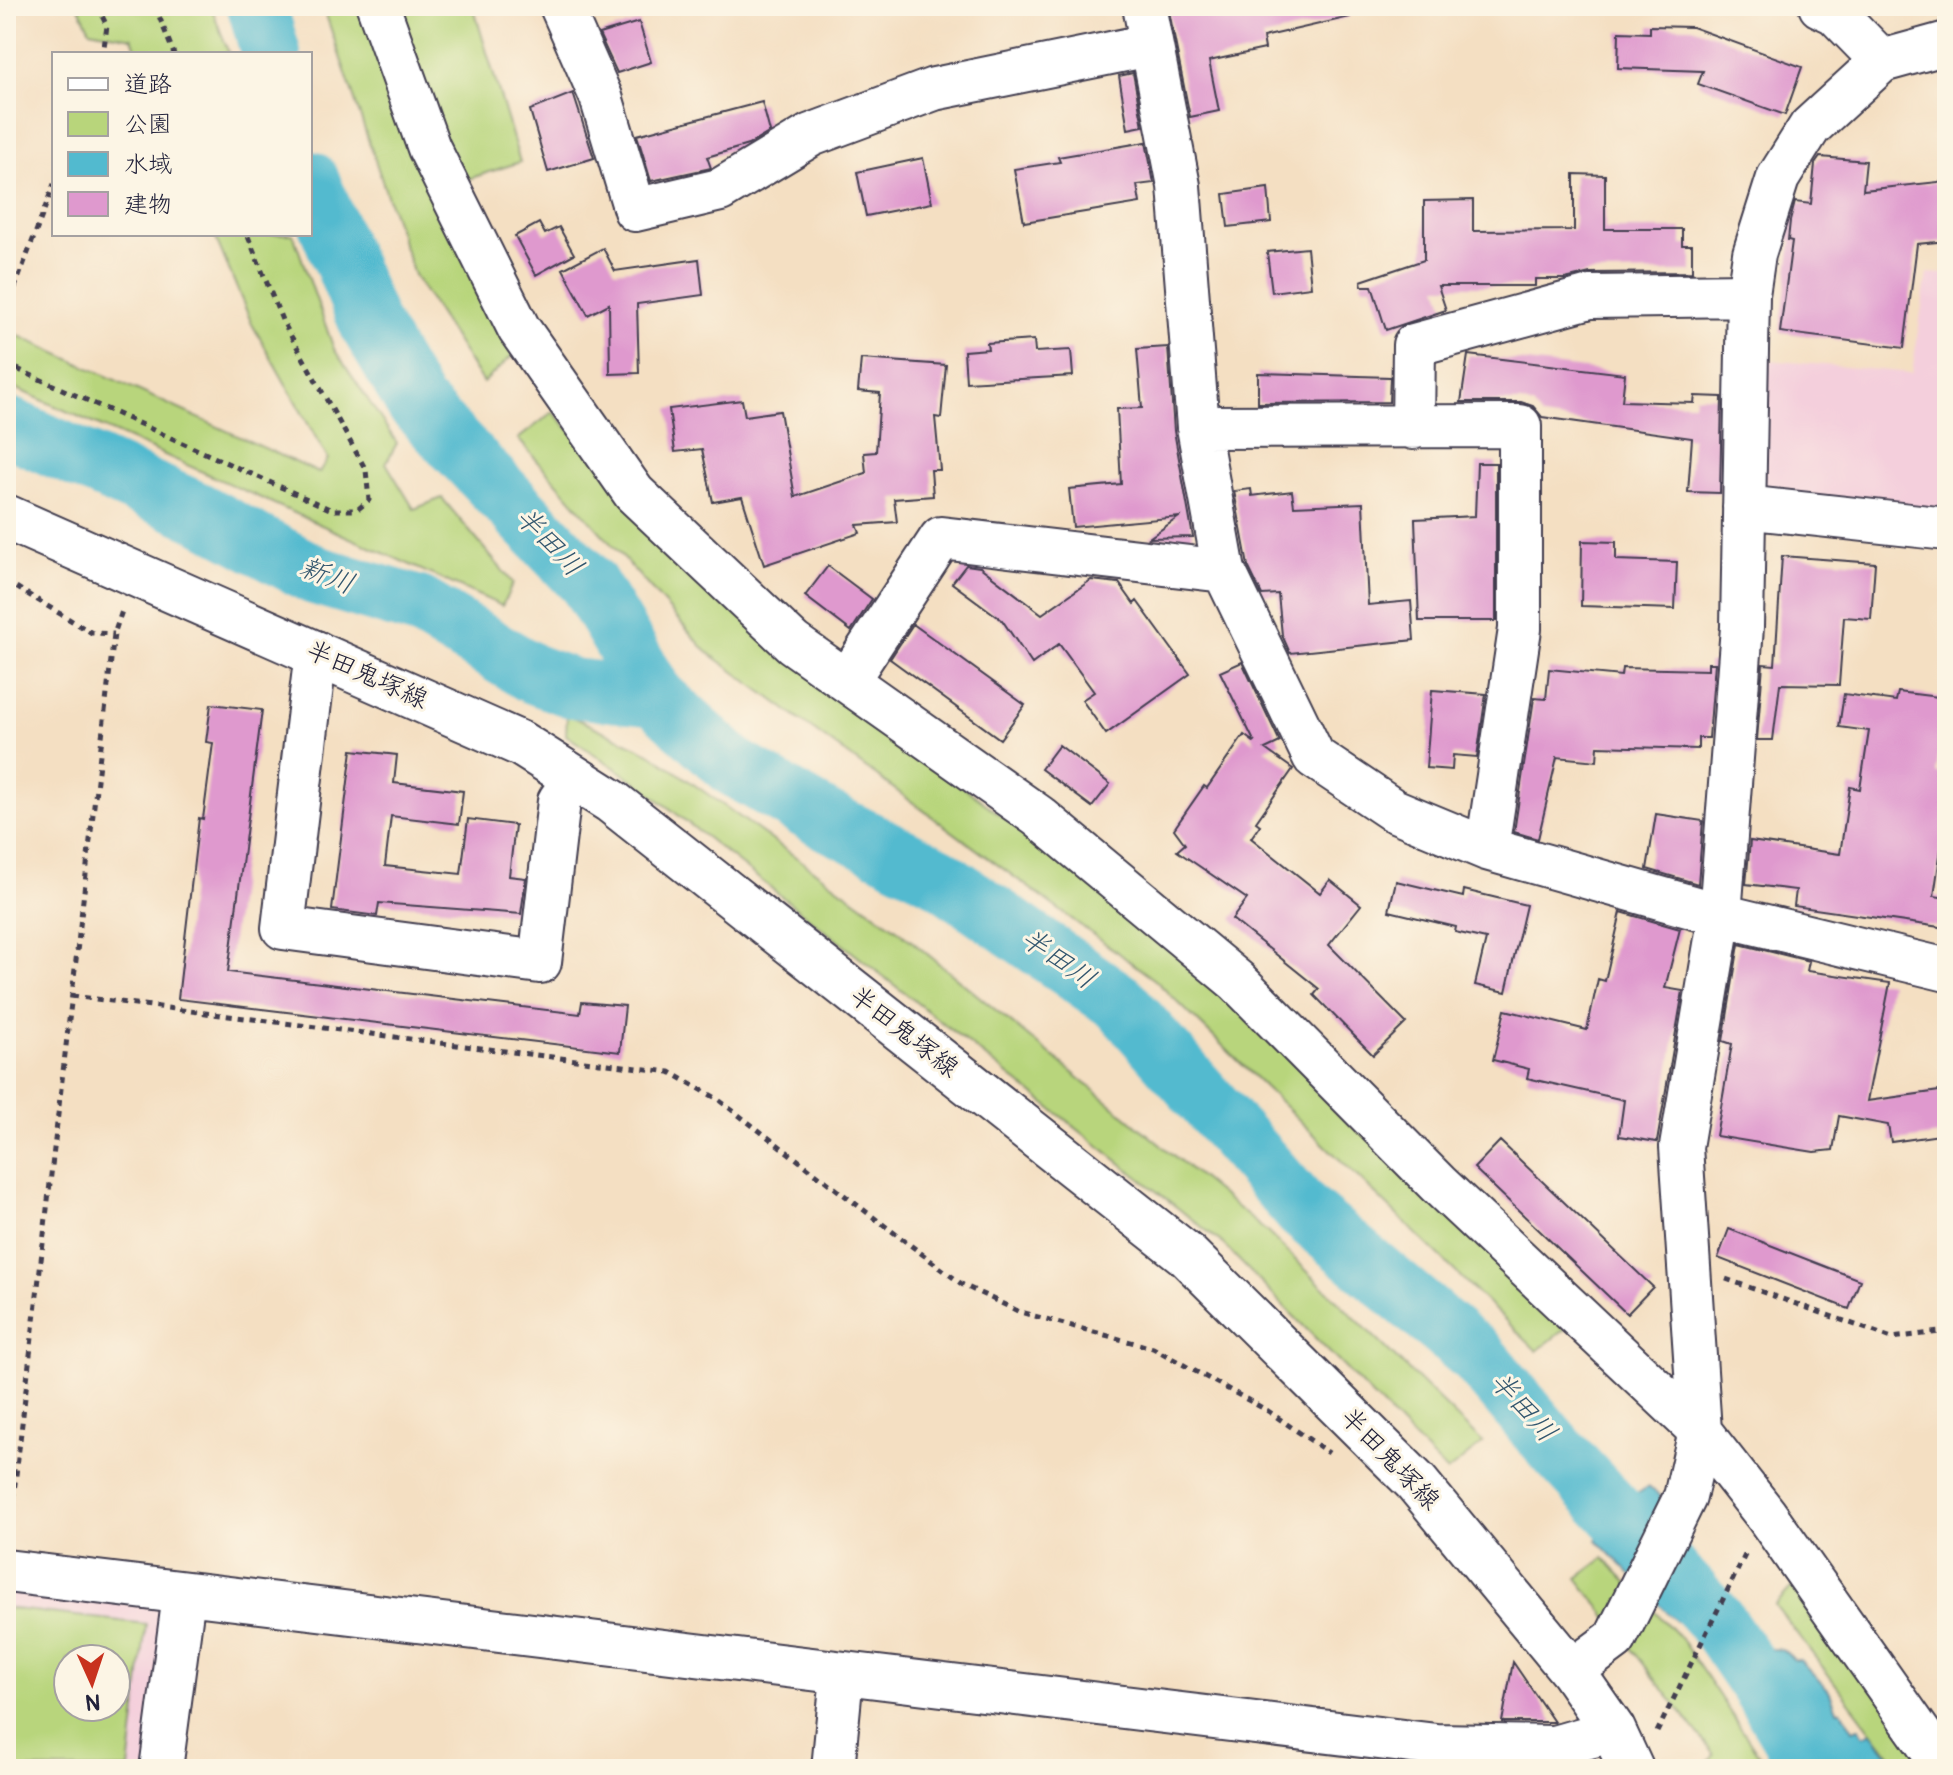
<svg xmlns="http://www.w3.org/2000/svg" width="1953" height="1775" font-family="Pangolin,'Klee One',sans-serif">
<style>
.built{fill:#f4cfdc;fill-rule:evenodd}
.green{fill:#b8d57b;stroke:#6d7c5b;stroke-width:2;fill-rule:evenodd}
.water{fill:#52bacf;stroke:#3a6e85;stroke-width:2}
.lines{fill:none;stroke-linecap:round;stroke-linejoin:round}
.river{stroke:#52bacf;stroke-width:60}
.building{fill:#df99ce}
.minor-casing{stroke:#423e4f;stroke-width:46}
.major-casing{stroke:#423e4f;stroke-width:48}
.path{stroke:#423e4f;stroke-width:5;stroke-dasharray:6 6;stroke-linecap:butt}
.minor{stroke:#fff;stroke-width:42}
.major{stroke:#fff;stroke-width:44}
.labels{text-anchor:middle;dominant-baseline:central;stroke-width:6;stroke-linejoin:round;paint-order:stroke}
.street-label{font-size:26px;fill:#22223b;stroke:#fcf5e5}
.water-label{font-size:28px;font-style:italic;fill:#33576f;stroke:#fcf5e5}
</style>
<rect width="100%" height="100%" fill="#fcf5e5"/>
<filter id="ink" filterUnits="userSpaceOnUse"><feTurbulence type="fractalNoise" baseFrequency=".0125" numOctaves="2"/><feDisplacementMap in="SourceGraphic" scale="16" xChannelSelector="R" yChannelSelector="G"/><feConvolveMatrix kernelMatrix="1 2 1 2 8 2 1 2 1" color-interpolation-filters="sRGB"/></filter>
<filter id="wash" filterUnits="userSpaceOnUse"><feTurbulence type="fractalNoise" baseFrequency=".006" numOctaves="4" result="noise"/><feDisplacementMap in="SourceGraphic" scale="32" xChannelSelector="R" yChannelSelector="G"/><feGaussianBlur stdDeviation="1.8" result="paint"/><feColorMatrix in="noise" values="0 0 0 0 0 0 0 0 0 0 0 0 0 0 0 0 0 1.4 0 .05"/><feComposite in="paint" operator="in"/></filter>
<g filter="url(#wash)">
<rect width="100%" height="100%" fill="#f4dfc2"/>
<path class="built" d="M1927,273L1947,274V520L1758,503L1757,359L1912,373Z
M6,1589L174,1610L154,1769H6ZM68,1659H116V1707H68Z"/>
<path class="green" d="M78,6H211L229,54H138L132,38L90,30Z
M323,6H473L520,162L459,182L521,348L483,383L414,275Z
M214,234H293L334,349L397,443L386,463L414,509L442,498L513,583L502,606L6,384V330L319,473L328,459L252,324Z
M553,412L775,646L1217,977L1566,1328L1537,1351L1155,980L706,651L518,439Z
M567,714L650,753L898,930L1267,1232L1483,1443L1447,1472L1221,1242L636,782L566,735Z
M1604,1558L1681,1639L1768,1769H1703L1714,1755L1577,1578Z
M1817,1560L1947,1730V1769H1901L1775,1605Z
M6,1608L146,1624L129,1769H6ZM116,1659V1707H68V1659Z"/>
<path class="water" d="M1648,1487L1660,1495L1678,1568H1684L1685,1577L1704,1594L1715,1595L1736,1621L1746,1625L1744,1634L1756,1650C1773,1650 1781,1644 1794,1660H1800L1829,1691L1837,1710H1841L1853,1730L1859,1728L1864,1736L1872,1732L1898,1769H1801L1799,1760L1772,1726L1741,1668L1730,1669L1727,1665L1739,1644L1702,1618L1693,1619L1686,1613L1676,1621L1597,1540L1627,1500Z"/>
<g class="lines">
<path class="river" d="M257,6L271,54
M310,181L370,326L415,403L588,583L656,697L734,767L824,819L938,876L1120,1003L1303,1211L1477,1356L1552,1445L1713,1617L1763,1690L1810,1769
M6,426L198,512L315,575L419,606L533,674L572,688L656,697"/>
</g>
<g id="blocks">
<path class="building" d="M1168,6H1349L1350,17L1263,37L1265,49L1209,61L1219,111L1190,117Z
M639,22L651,62L617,73L599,34Z
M1650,26L1692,27L1802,67L1785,115L1698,84L1703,71L1618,68L1619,32L1650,33Z
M1133,73L1143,126L1128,129L1119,76Z
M573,93L594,158L548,172L530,110Z
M762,102L770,132L748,145L707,157L711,168L651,181L637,135Z
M1146,142L1154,183L1137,185L1140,203L1024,222L1014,169L1060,162L1058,157Z
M1820,157L1866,161L1863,190L1947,181V241L1917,244L1904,348L1780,332L1792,241L1788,240L1790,221L1795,202L1811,204L1815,164Z
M923,158L932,203L866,216L857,172Z
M1574,174L1605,175V229H1682V245H1692V272L1590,273L1565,279H1535V286H1438L1446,310L1386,330L1372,286H1362L1361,281L1424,260V201L1473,200V231L1574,230Z
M1268,188L1271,222L1228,227L1224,194Z
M539,223L545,234L559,227L574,254L536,275L515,236Z
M603,248L615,271L699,259L703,295L637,304L639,373L610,374L609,304L588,315L563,269Z
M1307,248L1311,287L1272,292L1267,252Z
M1034,340L1035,352L1071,350L1073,376L966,382L964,351L988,349L987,343Z
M1168,347L1174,431L1193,537L1149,538L1179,517L1073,527L1069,489L1121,484L1117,409L1142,408L1137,349Z
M1468,355L1625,374L1622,401L1694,403L1695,396L1722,397L1720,493L1688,492L1692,438L1542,417L1533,406L1521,402H1461Z
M861,359L946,365L941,418L935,417L940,470H931L933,496L894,499L897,522L857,525L860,533L764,565L742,497L713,502L702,449L675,452L669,409L742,400L745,416L780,411L795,497L866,473L864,453L876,452L880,393L858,391Z
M1258,373L1390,377L1389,402L1258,403Z
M1477,463H1496V621H1419L1415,519L1475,516Z
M1251,489L1252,496L1292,491L1294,506L1363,503L1368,605L1411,601L1414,640L1290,653L1282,635L1278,594L1262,595L1248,566L1234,491Z
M1582,541L1616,542V560L1677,562L1675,609L1581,606Z
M1782,556L1875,563L1871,619L1844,617L1839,685L1780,684L1773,740H1757L1763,664L1775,665Z
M966,565L980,567L1042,614L1091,580L1119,583L1134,604L1137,601L1190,674L1106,734L1082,700L1094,692L1059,644L1032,664L1002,620L952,583Z
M828,566L872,599L851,631L805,596Z
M913,624L1025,705L1000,739L890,659Z
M1242,662L1280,742L1265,749L1293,769L1256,822L1260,825L1251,838L1320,893L1330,880L1361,905L1329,945L1406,1023L1373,1055L1314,995L1319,989L1232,919L1247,899L1177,851L1185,844L1174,829L1204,786L1207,788L1244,735L1255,743L1220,672Z
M1708,663H1715L1709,738H1698V749L1598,746L1597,761L1557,757L1538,839L1514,832L1534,698L1546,699L1549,669L1621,676L1622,668L1708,670Z
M1432,690L1486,694L1477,757L1453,755L1452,770L1426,768Z
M1898,692L1947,698L1936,773L1947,774V842H1942L1934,896L1947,898V928L1794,906L1796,890L1746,884L1750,841L1840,854L1850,787L1860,789L1869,731L1839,727L1844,694L1896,701Z
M211,704L262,710L228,972L580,1014L582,1002L625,1006L620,1052L178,999L199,818L203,819L213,743L206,742Z
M1059,745L1110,784L1092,807L1041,769Z
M352,750L397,755L394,783L463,791L459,824L391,816L385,866L461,874L468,819L515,825L509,876L526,878L521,914L379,903L377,916L332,910Z
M1656,814L1703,821L1698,884L1647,869Z
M1396,881L1463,897L1464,890L1526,905L1506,992L1475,985L1486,939L1455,932L1456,927L1389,911Z
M1621,912L1680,929L1665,988L1683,991L1657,1142L1619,1136L1624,1100L1527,1078L1529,1069L1493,1060L1505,1010L1587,1030L1598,979L1605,981Z
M1739,944L1809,961L1807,971L1890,983L1867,1101L1947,1090V1134L1891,1142L1888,1125L1839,1116L1833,1150L1814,1152L1716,1136L1732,1044L1723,1041Z
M1500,1141L1653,1287L1627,1314L1474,1168Z
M1729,1229L1860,1280L1849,1309L1718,1258Z
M1513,1662L1554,1722H1502Z"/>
</g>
</g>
<g filter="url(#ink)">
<use href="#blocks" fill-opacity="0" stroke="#423e4f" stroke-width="2"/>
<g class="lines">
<defs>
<path id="minor" d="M378,6L429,148L519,329L634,493L793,643L1038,816L1237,981L1438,1184L1700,1431L1766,1515L1945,1769
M561,6L601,97L635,210L720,190L811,135L934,89L1150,45
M1144,6L1179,186L1198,427L1224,571L1314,757L1393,810L1487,849L1720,915L1947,970
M1820,6L1835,13L1882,61
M1198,427L1520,426V629L1487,849
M1413,428L1414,345L1590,297L1748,295
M1744,507L1947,529
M316,652L283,928L540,962L559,801L575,778
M847,681L941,538L1224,571
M6,1571L1436,1745L1554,1747L1613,1730
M1572,1671L1615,1639L1685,1497L1700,1431L1681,1147L1720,915L1742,627L1748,295L1754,254L1778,178L1810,127L1882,61L1947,43
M161,1769L184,1595
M833,1769L842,1675"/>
<path id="major" d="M6,517L521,744L611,801L1187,1255L1416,1482L1572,1671L1613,1730L1631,1769"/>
</defs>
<use href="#minor" class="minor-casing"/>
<use href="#major" class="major-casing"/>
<path class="path" d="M97,6L107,26L103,54
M155,6L174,54
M6,311L54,184
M6,364L332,510H357L369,500L366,470L282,320L247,234
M6,581L92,633L114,634
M72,996L670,1072L716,1098L963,1285L1020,1312L1153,1348L1268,1411L1329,1453
M1726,1279L1892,1338L1947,1331
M9,1535L114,634L123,608
M1657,1732L1747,1551"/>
<use href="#minor" class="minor"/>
<use href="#major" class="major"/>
</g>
</g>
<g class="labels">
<g class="street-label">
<text transform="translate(367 675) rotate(24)">半田鬼塚線</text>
<text transform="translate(904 1032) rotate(38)">半田鬼塚線</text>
<text transform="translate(1390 1459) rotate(46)">半田鬼塚線</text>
</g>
<g class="water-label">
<text transform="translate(549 542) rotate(46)">半田川</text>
<text transform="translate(327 576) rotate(21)">新川</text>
<text transform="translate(1058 959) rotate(35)">半田川</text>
<text transform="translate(1523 1407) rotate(48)">半田川</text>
</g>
</g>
<rect width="1953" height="1775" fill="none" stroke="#fcf5e5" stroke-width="32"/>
<rect x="52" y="52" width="260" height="184" fill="#fcf5e5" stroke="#a5a1a1" stroke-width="2"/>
<rect x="68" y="78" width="40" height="12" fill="#ffffff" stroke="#a5a1a1" stroke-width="2"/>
<text x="124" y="92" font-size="24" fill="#22223b">道路</text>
<rect x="68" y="112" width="40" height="24" fill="#b8d57b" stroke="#a5a1a1" stroke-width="2"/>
<text x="124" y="132" font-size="24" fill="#22223b">公園</text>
<rect x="68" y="152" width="40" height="24" fill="#52bacf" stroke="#a5a1a1" stroke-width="2"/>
<text x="124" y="172" font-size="24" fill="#22223b">水域</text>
<rect x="68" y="192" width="40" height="24" fill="#df99ce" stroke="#a5a1a1" stroke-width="2"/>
<text x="124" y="212" font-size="24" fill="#22223b">建物</text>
<g transform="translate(92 1683) rotate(177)"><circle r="38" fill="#fcf5e5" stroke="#a5a1a1" stroke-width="2"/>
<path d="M0-6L14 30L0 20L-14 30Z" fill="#c8321e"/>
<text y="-12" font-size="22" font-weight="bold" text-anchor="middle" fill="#22223b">N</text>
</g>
</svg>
